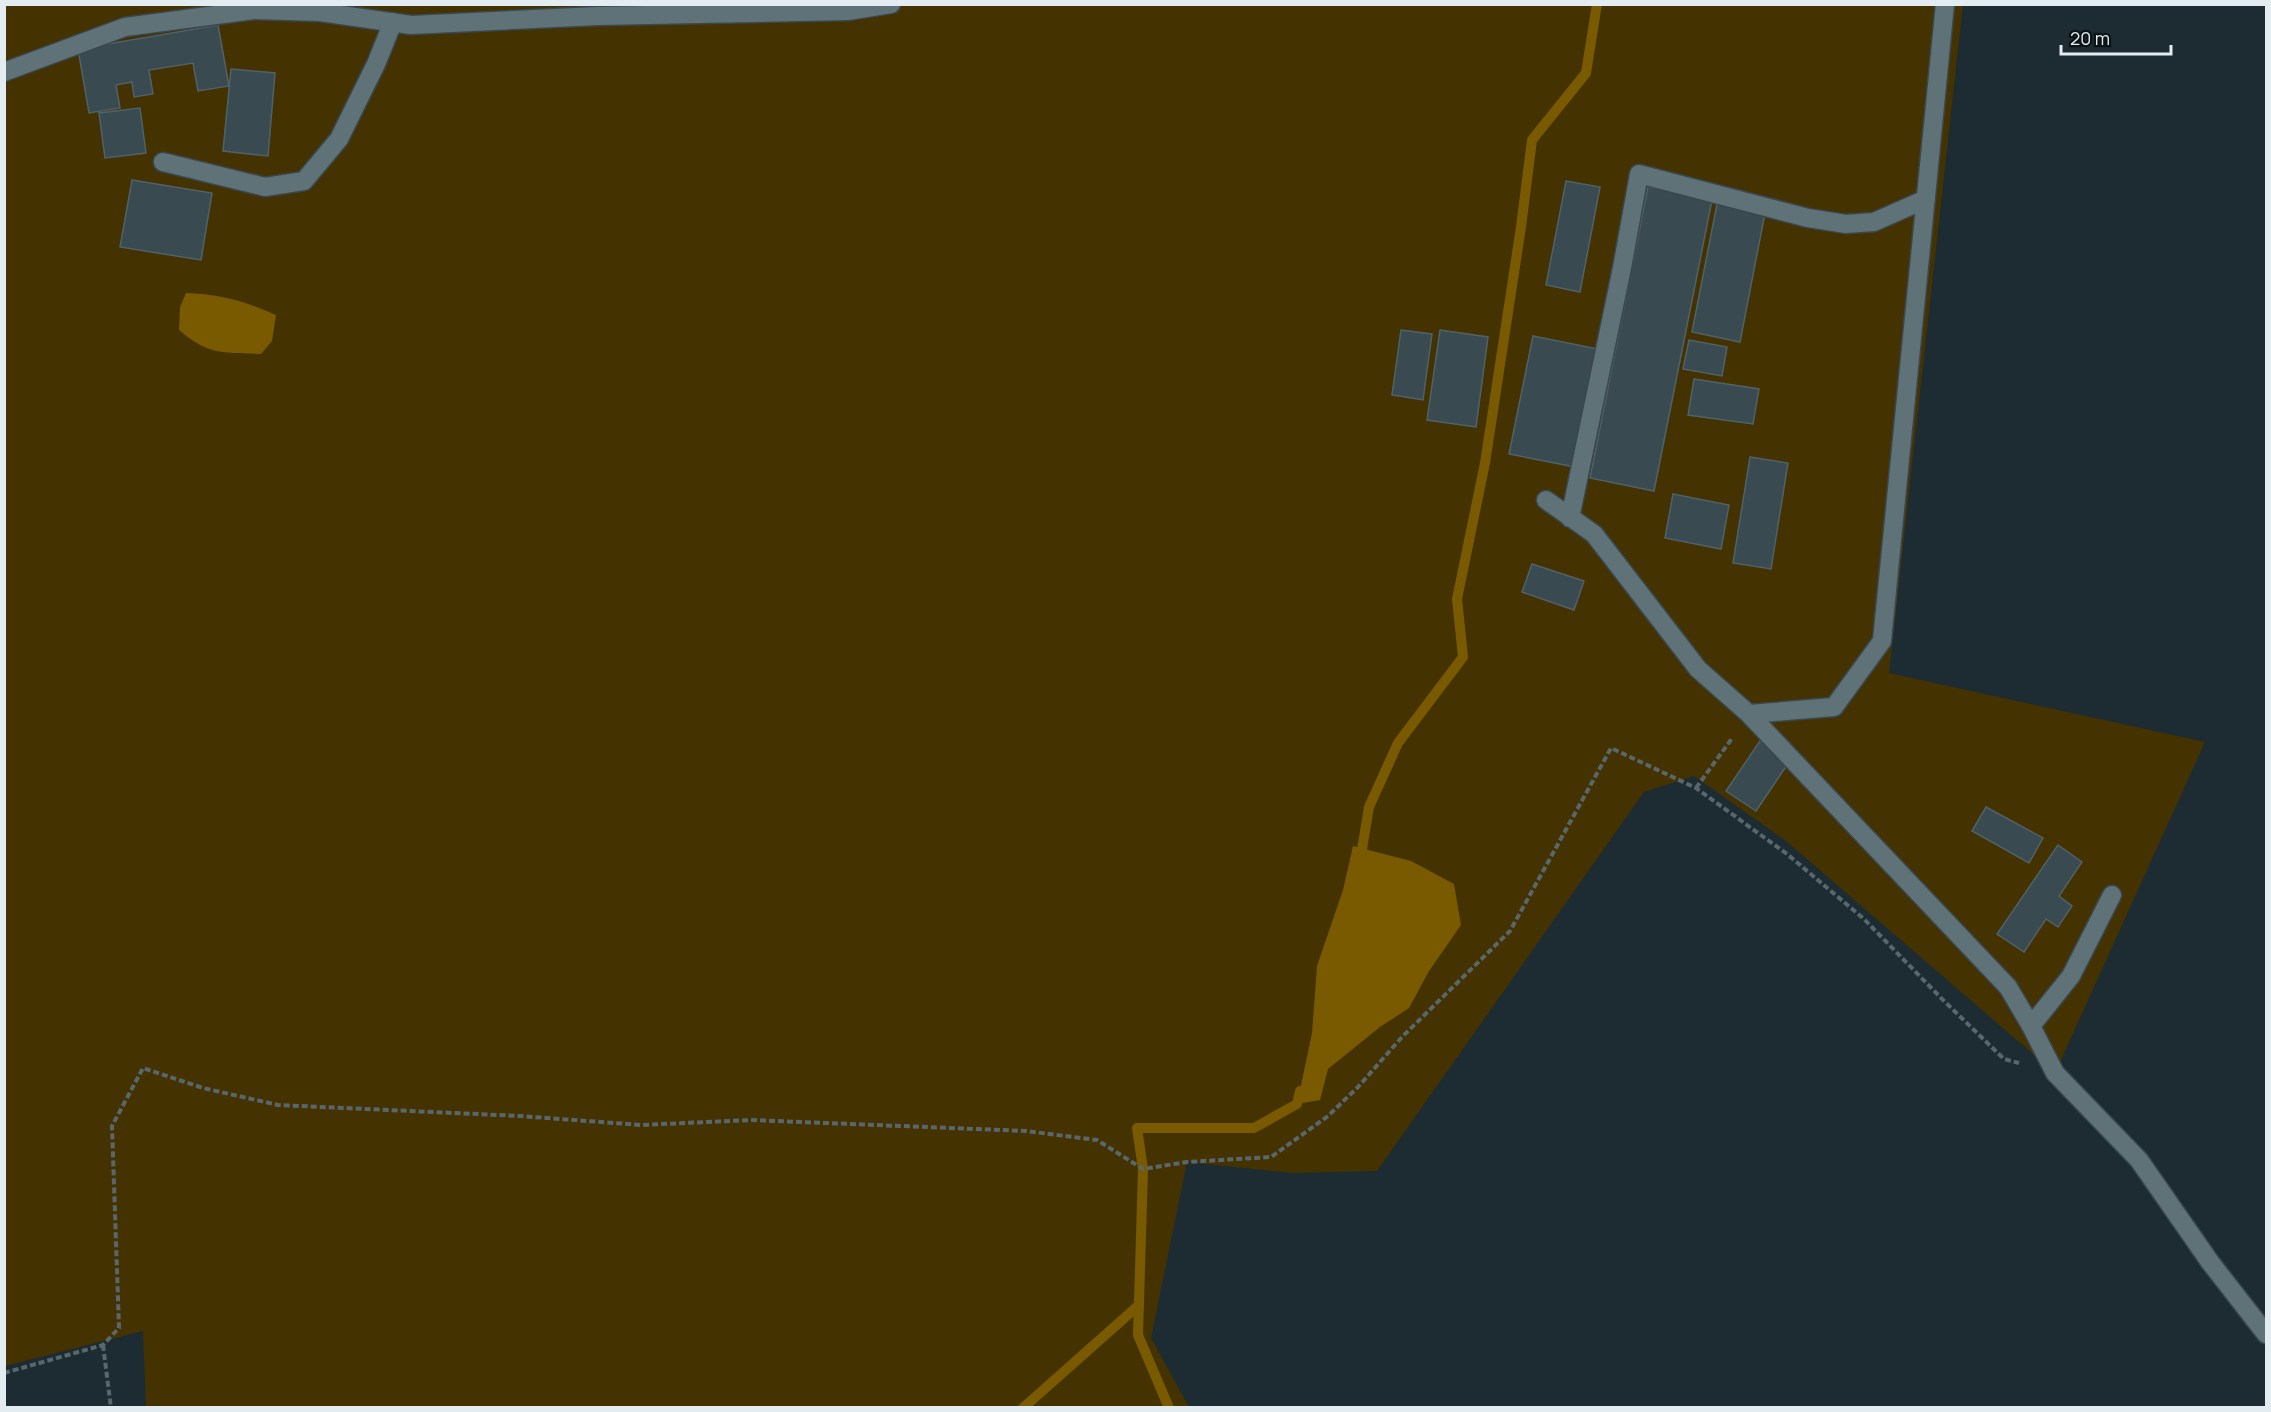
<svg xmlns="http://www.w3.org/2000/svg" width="2271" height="1412" font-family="Manrope,sans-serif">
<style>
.green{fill:#443201}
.water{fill:#795a00}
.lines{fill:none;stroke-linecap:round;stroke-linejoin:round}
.stream{stroke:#795a00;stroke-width:10}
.building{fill:#394a50;stroke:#506269;stroke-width:1.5}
.lane-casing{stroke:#3a484e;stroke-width:21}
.path{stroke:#59676c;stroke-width:4;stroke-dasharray:6 3;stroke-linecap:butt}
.lane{stroke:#5f7278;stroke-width:18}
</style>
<rect width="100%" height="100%" fill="#1c2c32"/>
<path class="green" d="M5,5H1963L1889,673L2205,742L2055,1073L1786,841L1694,776L1644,792L1377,1171L1291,1173L1187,1162L1151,1338L1189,1407H146L143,1331L5,1366Z"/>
<path class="water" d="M186,293C219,294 245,301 276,315L272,341L261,354C223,352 209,356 179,330L180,307Z
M1353,846L1411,861L1454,884L1461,925L1429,971L1409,1008L1380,1027L1328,1069L1320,1100L1297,1104L1312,1033L1317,966L1343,890Z"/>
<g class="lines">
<path class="stream" d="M1360,861L1369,807L1398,743L1463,657L1457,599L1485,463L1521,227L1532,140L1586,73L1597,4
M1023,1408L1139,1305
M1169,1408L1138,1335L1143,1169L1137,1128H1254L1297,1104L1300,1091"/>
</g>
<path class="building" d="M218,25L229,86L198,91L193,63L149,70L153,94L134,97L132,82L116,85L120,108L89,113L78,49Z
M231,69L275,73L268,156L223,151Z
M140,108L146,153L105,158L99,113Z
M132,180L212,193L201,260L120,247Z
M1566,181L1600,187L1580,292L1546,285Z
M1648,187L1712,200L1654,491L1590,478Z
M1717,204L1765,213L1740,342L1692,332Z
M1401,330L1432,334L1423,400L1392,395Z
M1440,330L1488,337L1476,427L1427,420Z
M1533,336L1598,349L1575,467L1509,454Z
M1689,340L1727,347L1722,376L1683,369Z
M1694,379L1759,389L1753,424L1688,415Z
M1750,457L1788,463L1771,569L1733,563Z
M1673,494L1729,505L1721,549L1665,538Z
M1532,564L1584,581L1574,610L1522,592Z
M1760,741L1789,762L1756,811L1726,791Z
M1986,807L2043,838L2029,863L1972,831Z
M2058,845L2082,862L2059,896L2072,906L2058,927L2046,919L2024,952L1997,934Z"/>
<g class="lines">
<defs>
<path id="lane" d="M4,72L125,27L254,10L320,12L411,25L597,16L848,11L891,4
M163,162L265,187L304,181L339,139L376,64L393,22
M1546,500L1594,534L1698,669L1749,714L1834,707L1882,641L1945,4
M1570,518L1622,268L1639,174L1808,218L1846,224L1874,222L1926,199
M1749,714L2008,987L2031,1026L2055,1073L2139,1160L2210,1262L2266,1334
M2031,1026L2071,976L2112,895"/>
</defs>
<use href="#lane" class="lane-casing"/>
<path class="path" d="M1696,788L1733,737
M103,1345L111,1408
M4,1373L103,1345L119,1328L112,1126L143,1068L203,1088L278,1105L520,1116L641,1125L751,1120L1026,1131L1097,1140L1143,1169L1187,1162L1271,1157L1328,1116L1358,1087L1402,1037L1510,931L1611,748L1696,788L1787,854L1864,919L1943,1000L2004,1059L2019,1063"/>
<use href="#lane" class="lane"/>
</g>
<rect width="2271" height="1412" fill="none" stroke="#e3edf1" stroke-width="12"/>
<path d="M2061 45v9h110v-9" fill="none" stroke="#e3edf1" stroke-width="3"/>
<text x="2070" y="45" font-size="18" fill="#e3edf1" stroke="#0c1316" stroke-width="4.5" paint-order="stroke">20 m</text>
</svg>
